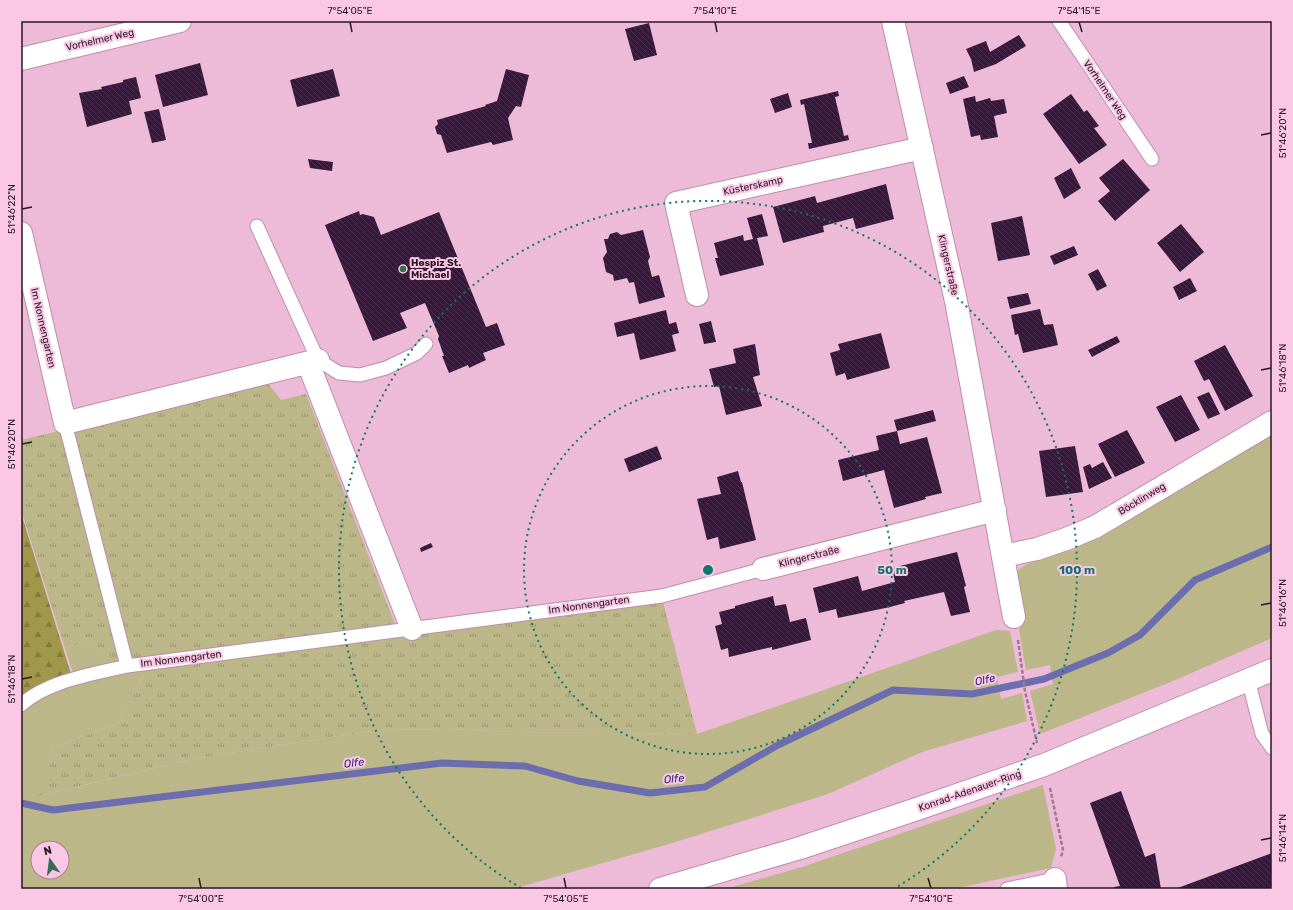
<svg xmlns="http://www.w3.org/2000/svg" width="1293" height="910" font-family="Rubik,sans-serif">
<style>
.grass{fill:#bcb788;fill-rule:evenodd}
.forest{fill:url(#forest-firs)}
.park{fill:url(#park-tufts)}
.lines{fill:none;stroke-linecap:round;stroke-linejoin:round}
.stream{stroke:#6c6dae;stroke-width:7}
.building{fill:url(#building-back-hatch)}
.service-casing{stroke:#be8eab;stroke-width:15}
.minor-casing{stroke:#be8eab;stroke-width:24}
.primary-casing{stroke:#be8eab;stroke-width:24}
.path{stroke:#9f798f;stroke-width:2.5;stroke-dasharray:4 2;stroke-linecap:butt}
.service{stroke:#fff;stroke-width:13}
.minor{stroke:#fff;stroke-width:22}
.primary{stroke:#fff;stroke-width:22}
.ticks{fill:none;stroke:#291722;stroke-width:1.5}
.ring{fill:none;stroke:#0f766e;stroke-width:2;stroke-dasharray:2 4}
.poi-dot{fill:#356c53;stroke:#fac7e5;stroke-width:1.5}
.labels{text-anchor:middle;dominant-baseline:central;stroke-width:4;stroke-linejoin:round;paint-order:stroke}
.street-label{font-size:10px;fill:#291722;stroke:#fac7e5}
.poi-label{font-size:10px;font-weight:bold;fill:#291722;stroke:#fac7e5;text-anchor:start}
.water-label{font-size:11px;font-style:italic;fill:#302775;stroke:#fac7e5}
.centre{fill:#0f766e;stroke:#fac7e5;stroke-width:2}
.ring-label{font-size:12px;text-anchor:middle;font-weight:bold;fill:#0f766e;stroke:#fac7e5;stroke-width:4;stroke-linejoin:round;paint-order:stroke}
.neatline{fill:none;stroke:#291722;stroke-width:1.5}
.ticks-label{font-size:10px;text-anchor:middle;fill:#291722}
</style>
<defs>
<pattern id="forest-firs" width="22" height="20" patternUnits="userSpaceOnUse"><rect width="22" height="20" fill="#a1974a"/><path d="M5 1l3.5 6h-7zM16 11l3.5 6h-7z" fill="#837a3d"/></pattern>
<pattern id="park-tufts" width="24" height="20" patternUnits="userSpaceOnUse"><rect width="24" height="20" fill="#bcb788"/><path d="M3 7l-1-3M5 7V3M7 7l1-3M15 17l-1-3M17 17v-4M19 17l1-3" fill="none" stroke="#99946f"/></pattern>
<pattern id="building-back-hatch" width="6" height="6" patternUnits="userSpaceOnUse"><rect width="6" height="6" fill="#35183a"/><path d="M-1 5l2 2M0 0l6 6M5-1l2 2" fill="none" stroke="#4a304e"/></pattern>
</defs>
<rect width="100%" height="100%" fill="#edbad8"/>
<path class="grass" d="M1272,435V638L1173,681L1040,734L1030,691L1053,684L1050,665L1026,670L1019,629L1026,620L1017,571C1032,559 1055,555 1073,550Z
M996,630L1010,631L1018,672L997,677L1001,699L1022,693L1027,721L922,752L828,794L669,844L513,889H21V714C24,711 28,706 32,703C56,683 109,677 140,670L145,672L119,723L54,747L39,796L192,759L378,730L447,729L514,732L697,734ZM38,848H62V872H38Z
M81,643L120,660L73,673L66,652L70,646Z
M1043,785L1056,849L1051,868L953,889H725L802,867Z"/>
<path class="forest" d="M21,513L71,674L21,698Z"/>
<path class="park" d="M267,382L281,400L306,394L400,637L663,602L697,734L514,732L447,729L378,730L192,759L38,796L54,747L119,723L145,672L81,643L70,646L66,652L21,510V440Z"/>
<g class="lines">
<path class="stream" d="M21,803L53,810L442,763L525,766L578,781L650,793L705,787L778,745L893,690L972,694L1044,679L1108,653L1140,635L1195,580L1272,547"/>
</g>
<path class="building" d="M649,23L657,55L634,61L625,29Z
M1019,35L1026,46L996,64L974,72L971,59L966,49L986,41L990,52Z
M200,63L208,95L163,107L155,75Z
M333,69L340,96L297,107L290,80Z
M506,69L529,75L521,107L516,106L508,118L513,140L493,145L491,142L447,153L441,135L437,134L435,127L438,124L437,120L486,106L485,105L497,101Z
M964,76L969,87L950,94L946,83Z
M136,77L141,98L129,101L132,114L87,127L79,93L102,89L101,87L123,82V80Z
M838,91L839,96L835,97L844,136L848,135L849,140L809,149L808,143H812L804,104L801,105L800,100Z
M788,93L792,107L775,113L770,99Z
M1071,94L1084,112L1087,110L1099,126L1094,128L1107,145L1079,164L1043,114Z
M975,96L976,102L990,98L991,101L1004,99L1007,113L994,116L998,137L981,140L980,135L971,137L963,99Z
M159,109L166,140L152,143L144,112Z
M308,159L333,162L332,171L310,168Z
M1123,159L1150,190L1115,221L1098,201L1110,191L1099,178Z
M1071,168L1081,188L1064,199L1054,178Z
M886,184L894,219L856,229L853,218L823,226L824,232L783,243L773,207L815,196L817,203Z
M359,211L360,215L363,214L374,217L381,235L439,212L486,327L497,323L505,345L483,353L486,360L469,368L468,365L449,373L442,356H444L438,339L439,336L425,303L400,313L407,328L373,341L325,225Z
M762,214L768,236L757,238L764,265L720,276L715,258H718L714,243L743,235L744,241L753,239L747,218Z
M1022,216L1030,255L998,261L991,223Z
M1181,224L1204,252L1180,272L1157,243Z
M643,230L650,257L648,261L652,277L659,275L665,297L639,304L634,282L629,283L627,278L614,281L613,275L606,272L603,258L607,252L604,239H608L610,234L617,232L621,235Z
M1074,246L1078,255L1054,265L1050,256Z
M1098,269L1107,286L1097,291L1088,274Z
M1190,278L1197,291L1179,300L1173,287Z
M1028,293L1031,304L1010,309L1007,297Z
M1040,309L1044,325L1053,324L1058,345L1023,353L1018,334L1015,335L1011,315Z
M666,310L669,324L676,322L679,333L672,335L676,351L640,360L634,333L617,337L614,323Z
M711,321L716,342L704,344L699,324Z
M881,333L890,368L847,380L845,373L836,376L830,353L840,350L838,344Z
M1117,336L1120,342L1092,357L1088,350Z
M755,344L760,375L753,377L762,406L726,415L719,386L714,387L709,369L736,363L733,349Z
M1225,345L1253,396L1225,411L1209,379L1204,381L1194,361Z
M1209,392L1220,414L1208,419L1197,397Z
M1181,395L1200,430L1175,442L1156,407Z
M933,410L936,421L897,431L894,420Z
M1127,430L1145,463L1115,477L1098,444Z
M897,431L900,444L927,437L942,493L925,497L926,499L894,508L884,470L843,481L838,460L879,450L876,436Z
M657,446L662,459L629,472L624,459Z
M1075,446L1083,492L1046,497L1039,451Z
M1103,462L1112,478L1089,489L1083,467L1090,464L1092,468Z
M738,471L741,482H742L756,540L720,549L718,537L707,540L697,499L721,494L717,477Z
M431,543L433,547L421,552L420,548Z
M957,552L966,586L964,587L970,612L951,616L944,592L904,601L905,603L890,607L838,618L836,609L819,613L813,588L858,576L862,591L895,582L892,568Z
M773,596L775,606L786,604L790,622L806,618L811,640L772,650V647L729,657L728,648L721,650L715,626L722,624L719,612L735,608V606Z
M1121,791L1145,857L1155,853L1161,889H1114V887L1120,886L1090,803Z
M1272,853V889H1175Z"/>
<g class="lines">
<defs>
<path id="service" d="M1059,21L1152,159
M257,226L318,360L339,373L360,375L386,368L417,353L426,344
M65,423L127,666L662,596L763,569
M1248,679L1262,734L1272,748
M21,705C47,681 93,674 127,666
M1007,889L1055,879"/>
<path id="minor" d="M893,21L956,301L1014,617
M21,59L180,21
M21,233L65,423L318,360
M697,295L676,203L922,148
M308,363L412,629
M1003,556L1037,549L1066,539L1095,527L1272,422
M763,569L995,510
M1055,879L1056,889"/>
<path id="primary" d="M660,889L800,848L914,810L1044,765L1272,670"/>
</defs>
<use href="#service" class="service-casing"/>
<use href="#minor" class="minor-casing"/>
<use href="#primary" class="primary-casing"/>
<path class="path" d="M1018,640L1025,691L1037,743
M1050,788L1063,850L1061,857"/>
<use href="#service" class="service"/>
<use href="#minor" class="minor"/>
<use href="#primary" class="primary"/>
</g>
<path class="ticks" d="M350,22L352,32M715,22L717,32M1079,22L1082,32M1261,135L1271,133M22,209L32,207M1261,370L1271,368M22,444L32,442M1261,605L1271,603M22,679L32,677M1261,840L1271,838M199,878L201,888M564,878L566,888M928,878L931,888"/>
<g class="ring">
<circle cx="708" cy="570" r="184"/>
<path d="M521 888A369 369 0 1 1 895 888"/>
</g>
<circle class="poi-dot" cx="403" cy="269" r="4"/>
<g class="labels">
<g class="street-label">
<text transform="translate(100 40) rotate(-13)">Vorhelmer Weg</text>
<text transform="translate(1105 90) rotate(56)">Vorhelmer Weg</text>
<text transform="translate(753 186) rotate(-12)">Küsterskamp</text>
<text transform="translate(948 265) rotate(77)">Klingerstraße</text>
<text transform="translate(43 328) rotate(77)">Im Nonnengarten</text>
<text transform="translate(1142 499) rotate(-31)">Böcklinweg</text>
<text transform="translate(809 557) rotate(-14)">Klingerstraße</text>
<text transform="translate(589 605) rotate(-8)">Im Nonnengarten</text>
<text transform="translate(181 659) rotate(-7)">Im Nonnengarten</text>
<text transform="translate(970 791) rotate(-19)">Konrad-Adenauer-Ring</text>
</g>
<g class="poi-label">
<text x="411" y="263">Hospiz St.<tspan x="411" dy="12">Michael</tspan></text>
</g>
<g class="water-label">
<text transform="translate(985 680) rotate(-12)">Olfe</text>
<text transform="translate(354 763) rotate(-7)">Olfe</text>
<text transform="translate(674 779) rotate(-6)">Olfe</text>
</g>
</g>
<circle cx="708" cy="570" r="6" class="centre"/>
<g class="ring-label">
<text x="892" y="574">50 m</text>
<text x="1077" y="574">100 m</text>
</g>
<rect width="1293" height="910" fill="none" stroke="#fac7e5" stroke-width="44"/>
<g transform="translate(50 860) rotate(346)"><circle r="19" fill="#fac7e5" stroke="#a68197"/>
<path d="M0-3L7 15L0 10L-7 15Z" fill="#356c53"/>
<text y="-6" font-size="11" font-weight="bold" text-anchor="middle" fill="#291722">N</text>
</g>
<rect x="22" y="22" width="1249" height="866" class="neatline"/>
<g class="ticks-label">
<text x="350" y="14">7°54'05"E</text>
<text x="715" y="14">7°54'10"E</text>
<text x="1079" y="14">7°54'15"E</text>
<text transform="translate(1282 133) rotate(-90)" y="4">51°46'20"N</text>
<text transform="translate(11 209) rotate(-90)" y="4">51°46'22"N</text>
<text transform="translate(1282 368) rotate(-90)" y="4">51°46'18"N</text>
<text transform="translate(11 444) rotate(-90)" y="4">51°46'20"N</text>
<text transform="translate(1282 603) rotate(-90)" y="4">51°46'16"N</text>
<text transform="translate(11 679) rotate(-90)" y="4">51°46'18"N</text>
<text transform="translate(1282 838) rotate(-90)" y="4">51°46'14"N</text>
<text x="201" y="902">7°54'00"E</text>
<text x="566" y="902">7°54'05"E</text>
<text x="931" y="902">7°54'10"E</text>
</g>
</svg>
